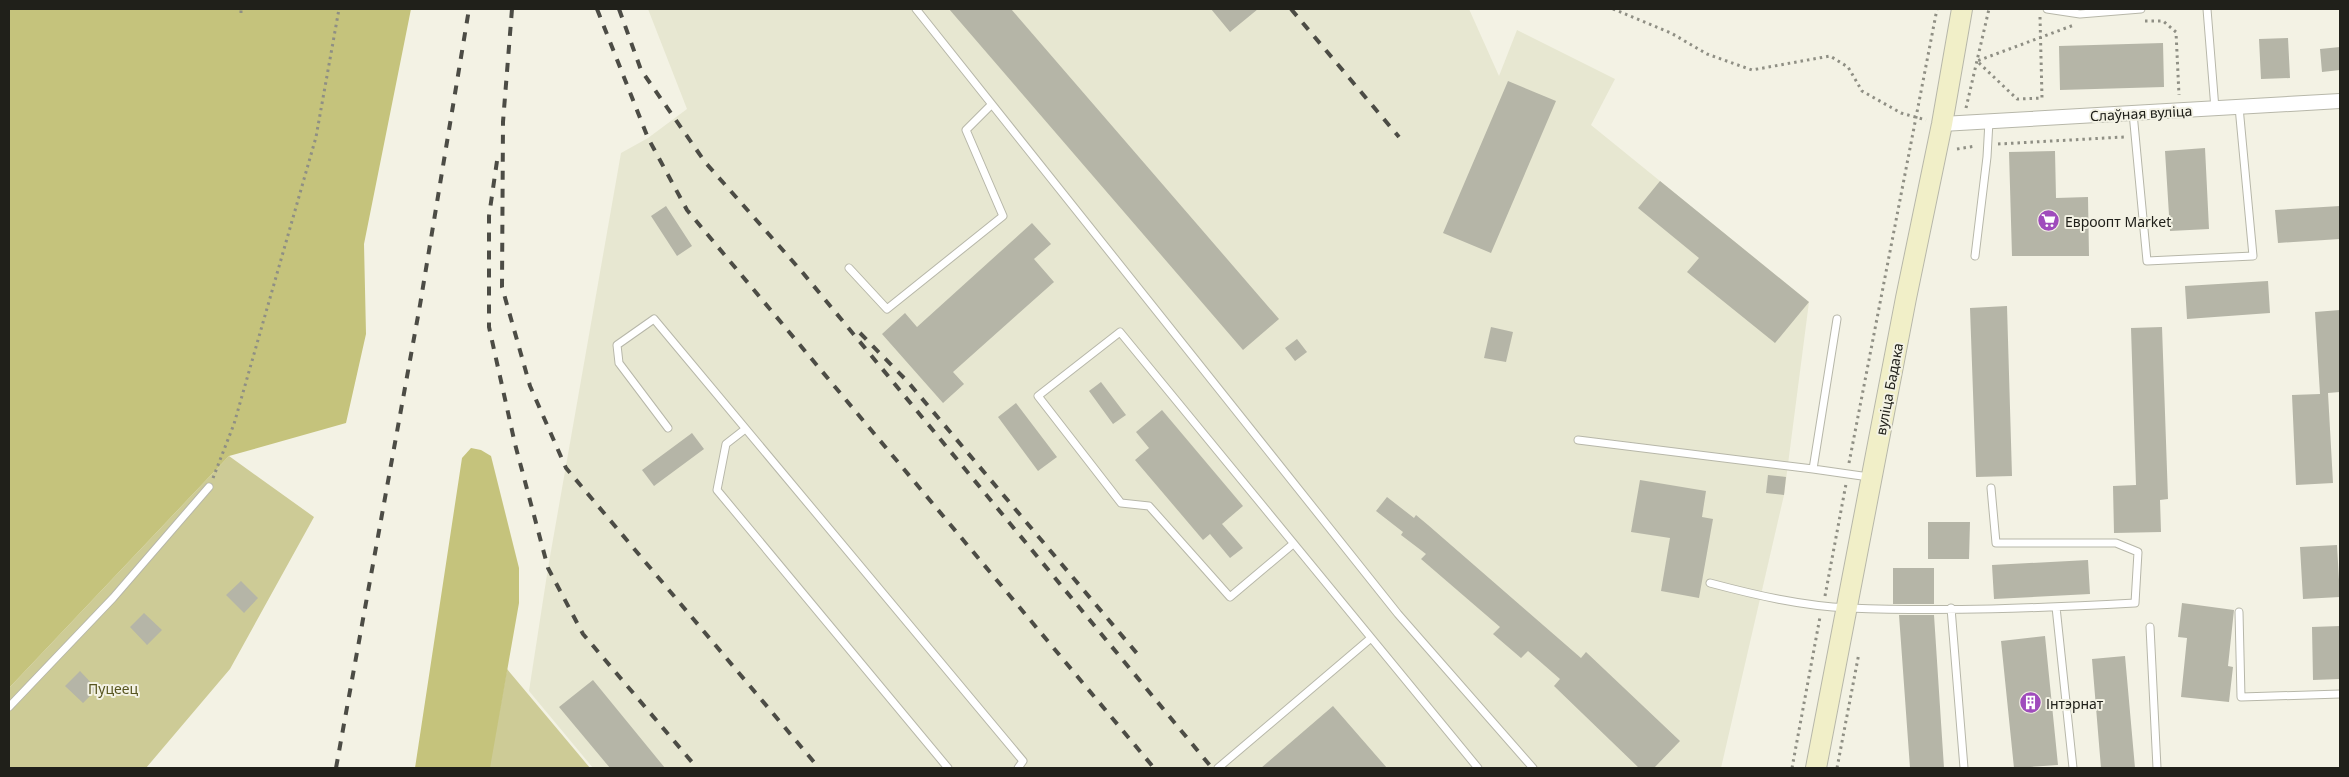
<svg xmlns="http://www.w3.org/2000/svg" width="2349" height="777" font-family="'Noto Sans',sans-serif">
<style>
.built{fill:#e7e7d1}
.green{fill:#cdcb96}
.forest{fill:#c5c37c}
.building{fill:#b5b5a7}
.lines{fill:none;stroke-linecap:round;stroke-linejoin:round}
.lane-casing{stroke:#b7b7a9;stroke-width:9}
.street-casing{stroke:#b7b7a9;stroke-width:16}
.secondary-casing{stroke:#b7b7a9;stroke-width:22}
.path{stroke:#8f8f84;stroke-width:3;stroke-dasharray:2.5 4;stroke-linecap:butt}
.lane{stroke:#fff;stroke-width:7}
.street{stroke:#fff;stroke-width:14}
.secondary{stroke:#f1efc8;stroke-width:20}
.rail{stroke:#4c4c45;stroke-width:4;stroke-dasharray:9 9;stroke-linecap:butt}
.labels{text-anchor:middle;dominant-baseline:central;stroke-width:4;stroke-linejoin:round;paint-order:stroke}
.street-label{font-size:14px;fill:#20201a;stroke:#f3f2e4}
.poi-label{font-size:14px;fill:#20201a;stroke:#f3f2e4;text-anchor:start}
.park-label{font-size:14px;fill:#575520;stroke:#f3f2e4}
</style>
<rect width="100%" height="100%" fill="#f3f2e4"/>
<path class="built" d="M648,9H1469L1499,76L1517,30L1615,79L1591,125L1809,302L1784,495L1721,768H593L529,691L548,568L621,153L648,138L687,109Z"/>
<path class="green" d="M229,456L314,517L230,669L146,768H9V688Z
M507,669L590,768H489Z"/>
<path class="forest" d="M9,9H411L364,244L366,334L346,423L229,456L9,688Z
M471,448L481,450L491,456L519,568V603L490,768H415L462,458Z"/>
<path class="building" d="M949,9H1011L1279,319L1243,350Z
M1211,9H1258L1230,32Z
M2288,38L2290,78L2261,79L2259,39Z
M2163,43L2164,87L2060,90L2059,46Z
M2340,47V70L2322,72L2320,49Z
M1508,81L1556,101L1491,253L1443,233Z
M2205,148L2209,229L2170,231L2165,151Z
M2055,151L2056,198L2088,197L2089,256H2012L2009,152Z
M1660,181L1809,302L1775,343L1687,272L1699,258L1638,208Z
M666,206L692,246L677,256L651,216Z
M2340,206V239L2278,243L2275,210Z
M1032,223L1051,244L1034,259L1054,282L953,372L964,384L943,403L882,334L905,313L917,327Z
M2268,281L2270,313L2187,319L2185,286Z
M2007,306L2012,476L1976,477L1970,308Z
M2340,310V392L2328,393L2333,483L2296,485L2292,395L2320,394L2315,312Z
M1491,327L1513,332L1506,362L1484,358Z
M2162,327L2168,499L2160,500L2161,532L2114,533L2113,486L2136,485L2131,328Z
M1297,339L1307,352L1295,361L1285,348Z
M1101,382L1126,415L1113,424L1089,391Z
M1016,403L1057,457L1038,471L998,417Z
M1162,410L1243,506L1222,524L1243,548L1230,558L1210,534L1203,540L1135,460L1149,448L1136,432Z
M692,433L704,449L654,486L642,470Z
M1768,475L1786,477L1784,495L1766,493Z
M1640,480L1706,491L1702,517L1713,519L1699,598L1661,591L1670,538L1631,532Z
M1387,497L1414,518L1416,515L1428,525L1581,658L1586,652L1680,741L1654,768H1639L1554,686L1560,679L1528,651L1521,658L1493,634L1500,627L1421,559L1426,554L1401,535L1403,532L1376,511Z
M1928,522H1970L1969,559H1928Z
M2337,545L2340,597L2303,599L2300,547Z
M2088,560L2090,594L1994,599L1992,565Z
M1893,568H1934V604H1893Z
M241,581L258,598L244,613L226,595Z
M2182,603L2234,610L2228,666L2233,667L2229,702L2181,697L2187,638L2178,637Z
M144,613L162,630L147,645L130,627Z
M1899,615H1934L1944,768H1910Z
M2340,626V679L2313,680L2312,627Z
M2045,636L2058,765L2014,768L2001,641Z
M2125,656L2135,768H2101L2092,659Z
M80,671L97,689L83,703L65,686Z
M593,680L665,768H610L559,707Z
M1333,706L1387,768H1261Z"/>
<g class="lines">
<defs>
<path id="lane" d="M916,9L1398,614L1533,768
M2047,9L2080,14L2141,9
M2207,9L2215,109
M2133,113L2147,261L2253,256L2239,107
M1975,256L1987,157L1989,121
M849,268L887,309L1003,216L966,130L991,105
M1837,319L1813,469L1869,477
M668,428L619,363L617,345L654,319L1023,761L1018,768
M744,430L726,444L717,490L948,768
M1578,440L1813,469
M1293,544L1230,597L1149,506L1121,503L1038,396L1120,332L1478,768
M1710,583C1755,595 1802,606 1849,608C1944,612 2040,608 2135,603L2138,552L2116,543H1996L1991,488
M2056,607L2073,768
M1951,608L1964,768
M2239,612L2241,697L2340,694
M2150,627L2157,768
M9,707L113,598L209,487
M1218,768L1371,638"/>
<path id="street" d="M1942,124L2340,101"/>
<path id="secondary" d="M1816,768L1906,298L1942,124L1962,9"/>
</defs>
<use href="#lane" class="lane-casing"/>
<use href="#street" class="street-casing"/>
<use href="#secondary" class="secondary-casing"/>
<path class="path" d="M1613,9L1671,33L1707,54L1752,70L1830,56L1848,67L1862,91L1901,113L1926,120
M241,13V9
M2040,17L2042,98L2017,99L1977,61L2074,25
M2145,21H2163L2176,32L2179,95
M1966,108L1989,9
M1998,144L2124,137
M1957,149L1976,146
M1849,463L1937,9
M213,478L234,424L316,137L339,9
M1825,596L1846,484
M1792,768L1820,617
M1837,768L1859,653"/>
<use href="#lane" class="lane"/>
<use href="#street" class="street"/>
<use href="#secondary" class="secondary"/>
<path class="rail" d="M512,9L503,122L502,287L530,386L566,468L819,768
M597,9L648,138L687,210L1154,768
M619,9L641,70L705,162L803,273L1212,768
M1291,9L1399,137
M497,161L489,216V327L515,444L548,568L583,634L697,768
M860,333L908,382L1140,657
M336,768L420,305L469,9"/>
</g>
<defs>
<symbol id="supermarket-disc" viewBox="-11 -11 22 22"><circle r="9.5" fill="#9f4cbc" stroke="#f3f2e4"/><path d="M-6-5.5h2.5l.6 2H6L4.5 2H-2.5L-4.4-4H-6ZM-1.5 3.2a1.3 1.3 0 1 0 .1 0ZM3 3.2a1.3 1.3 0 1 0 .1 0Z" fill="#fff"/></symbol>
<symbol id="building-disc" viewBox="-11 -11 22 22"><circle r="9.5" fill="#9f4cbc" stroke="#f3f2e4"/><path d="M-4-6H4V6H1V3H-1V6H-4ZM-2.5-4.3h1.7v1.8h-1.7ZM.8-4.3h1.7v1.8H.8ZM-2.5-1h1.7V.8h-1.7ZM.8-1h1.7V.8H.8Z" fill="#fff"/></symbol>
</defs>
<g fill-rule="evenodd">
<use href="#supermarket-disc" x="2036" y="208" width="25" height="25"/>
<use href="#building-disc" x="2018" y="690" width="25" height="25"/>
</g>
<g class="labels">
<g class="street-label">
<text transform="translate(2141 113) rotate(-3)">Слаўная вуліца</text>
<text transform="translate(1889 389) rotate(-79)">вуліца Бадака</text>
</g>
<g class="poi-label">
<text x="2065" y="221">Евроопт Market</text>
<text x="2046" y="703">Інтэрнат</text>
</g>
<g class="park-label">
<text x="113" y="688">Пуцеец</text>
</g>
</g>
<rect width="2349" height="777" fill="none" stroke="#20201a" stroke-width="20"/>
</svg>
